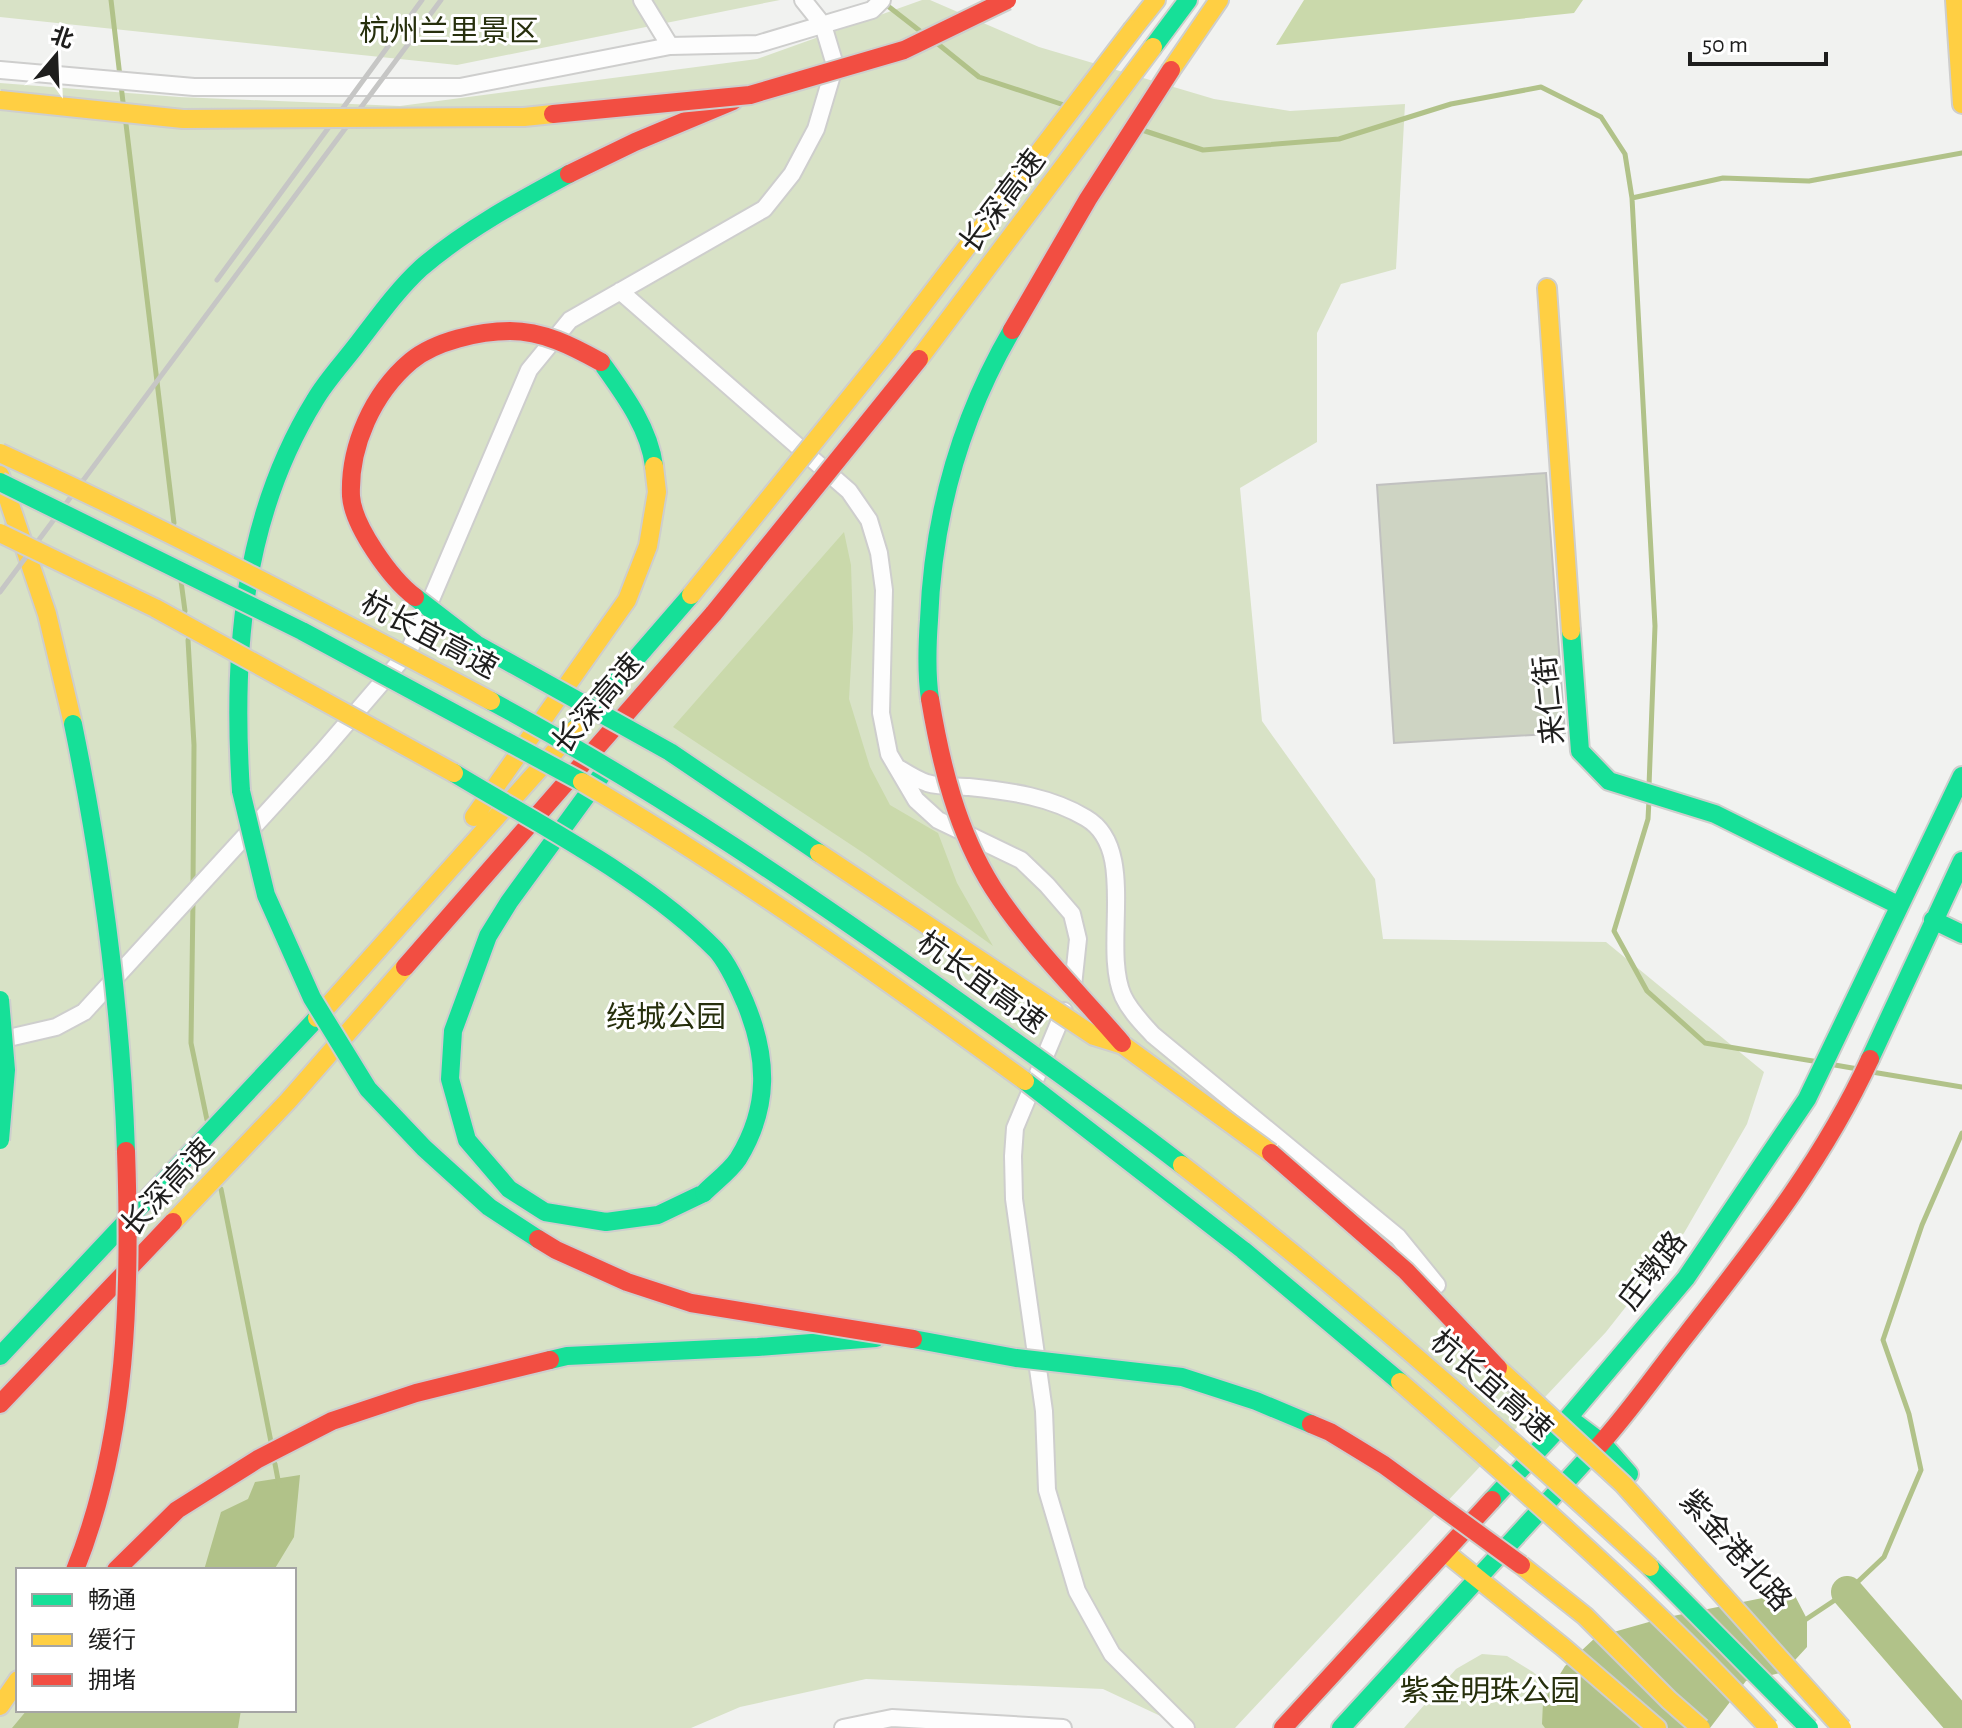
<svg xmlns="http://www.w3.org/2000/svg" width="1962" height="1728" font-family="'Alegreya Sans','Noto Sans SC',sans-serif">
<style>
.green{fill:#d8e2c6;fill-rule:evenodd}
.forest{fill:#cad9ab}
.water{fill:#b1c289}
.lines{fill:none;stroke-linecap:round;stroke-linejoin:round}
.stream{stroke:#b1c289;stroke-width:5}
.river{stroke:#b1c289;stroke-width:32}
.building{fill:#ced4c3;stroke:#c1c1c0;stroke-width:2}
.street-casing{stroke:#cececd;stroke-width:20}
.fast-casing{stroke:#cececd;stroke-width:22}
.slow-casing{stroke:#cececd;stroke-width:22}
.jam-casing{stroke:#cececd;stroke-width:22}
.street{stroke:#fdfdfd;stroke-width:16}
.fast{stroke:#16e098;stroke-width:18}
.slow{stroke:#ffcf43;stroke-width:18}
.jam{stroke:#f24e42;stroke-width:18}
.rail{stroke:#c6c6c5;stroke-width:5}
.fast-bridge-casing{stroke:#cececd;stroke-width:22;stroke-linecap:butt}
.slow-bridge-casing{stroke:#cececd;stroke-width:22;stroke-linecap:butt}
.jam-bridge-casing{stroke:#cececd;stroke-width:22;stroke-linecap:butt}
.fast-bridge{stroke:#16e098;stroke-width:18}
.slow-bridge{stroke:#ffcf43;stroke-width:18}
.jam-bridge{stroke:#f24e42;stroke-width:18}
.labels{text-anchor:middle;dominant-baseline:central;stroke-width:6;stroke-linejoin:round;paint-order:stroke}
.park-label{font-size:30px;fill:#262f0c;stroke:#fff}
.street-label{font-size:30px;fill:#1e1e1d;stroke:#fff}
</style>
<rect width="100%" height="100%" fill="#f1f2f0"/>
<path class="green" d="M0,0H780L457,65L0,17Z
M922,0H930L1039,47L1214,99L1290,111L1405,104L1396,269L1341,284L1317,333V442L1240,488L1262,721L1375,879L1383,939L1606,942L1764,1072L1747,1124L1684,1233L1606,1332L1235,1728H1186L1103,1689L866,1679L740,1707L691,1728H0V83L179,97L400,106L757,59ZM18,1570H294V1710H18Z
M1482,1654L1507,1656L1533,1672L1599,1728H1404L1456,1669Z"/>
<path class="forest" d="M1304,0H1583L1574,13L1276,45Z
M844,532L851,565L853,629L849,699L870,767L890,805L938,833L957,883L993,946L865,854L673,727Z"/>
<path class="water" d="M300,1475L294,1537L274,1570H204L221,1512L248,1499L255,1482Z
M1793,1592L1807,1619V1647L1784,1672L1746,1681L1710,1728H1545L1542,1724L1543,1702L1565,1666L1596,1637L1663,1618Z
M27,1710H241L238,1728H12Z"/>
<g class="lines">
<path class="stream" d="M111,0L123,102
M884,3L920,31
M938,44L979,77L1064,105
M126,124L174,523
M1142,130L1203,150L1339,139L1451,104L1541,87L1601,117L1625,154L1632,198L1655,626L1649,786
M1632,198L1723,178L1809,181L1962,153
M181,581L185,611
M188,640L194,745L193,886
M1649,800L1648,819L1614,931L1647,991L1705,1043L1819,1062
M193,900L191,1043L207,1120
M1829,1064L1858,1069
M1872,1072L1962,1087
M221,1189L271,1442
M275,1464L279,1485
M1802,1622L1847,1592L1884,1557L1921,1470L1909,1414L1883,1340L1922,1225L1962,1133"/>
<path class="river" d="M1847,1592L1962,1725"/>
</g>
<path class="building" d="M1546,473L1565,733L1394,743L1377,485Z"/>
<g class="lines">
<defs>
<path id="street" d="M642,0L670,46
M0,70L194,87H460L670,46L758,44L872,10L882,0
M620,291L849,491L869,520L879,553L884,590L881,713L889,754L916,800L938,820L1021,860L1047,885L1072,914L1078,939L1073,986
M900,769C908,774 918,780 927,783C940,787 956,786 969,787C1010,791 1051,797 1086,818C1139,849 1101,946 1123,996C1130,1011 1142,1023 1153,1035L1398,1237L1437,1285
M1064,1011L1015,1128L1013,1156L1014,1199L1044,1411L1047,1490L1077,1591L1112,1654L1186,1728
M0,1040L56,1027L84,1012L322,752L409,651L529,370L570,320L764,209L792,174L816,129L835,65L823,25L803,0
M843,1728L892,1718L1063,1728"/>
<path id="fast" d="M1153,47L1188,0
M601,362C623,393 649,427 654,466
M1571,631L1580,751L1609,781L1715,814L1898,905
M575,729L691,595
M606,769L509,902L488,936L453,1031L450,1079L467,1140L509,1189L545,1212L606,1222L658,1215L704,1193
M241,791C232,655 242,518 315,400C326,381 342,364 355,347C376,320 396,291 421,268C465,230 519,201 569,174
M1933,920L1962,934
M1870,1059L1962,861
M0,1356L317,1018
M550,1360L567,1356L758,1347L876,1338
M1570,1419L1602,1443L1629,1474
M1492,1500L1568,1418L1686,1278L1807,1099L1962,776
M1341,1728L1596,1449"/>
<path id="slow" d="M1955,0L1962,104
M1133,29L1156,0
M1171,70L1219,0
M1547,288L1571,631
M0,475L47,614L73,724
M474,817L627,600L648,546L657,492L654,466
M317,1018L575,729
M173,1222L288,1101L405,967
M1445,1552L1563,1647L1657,1728
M0,1706L18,1680"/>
<path id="jam" d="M569,174L635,142L733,101
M405,967L714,613
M0,1404L173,1222
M1596,1449C1629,1413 1657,1372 1687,1334C1756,1245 1823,1161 1870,1059
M116,1570L177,1510L258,1459L332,1421L416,1393L550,1360
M1283,1728L1492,1500"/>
</defs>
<use href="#street" class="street-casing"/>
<use href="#fast" class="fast-casing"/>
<use href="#slow" class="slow-casing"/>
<use href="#jam" class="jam-casing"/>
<use href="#street" class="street"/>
<use href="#fast" class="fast"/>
<use href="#slow" class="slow"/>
<use href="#jam" class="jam"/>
<path class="rail" d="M217,280L422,0
M0,592L441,0"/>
<defs>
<path id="fast-bridge" d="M0,482L302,631L582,782
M415,597L476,644L670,752L819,853
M930,699C926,672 927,647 929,620C933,516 959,421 1012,330
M491,701C655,789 810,895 961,1003C1035,1056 1110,1109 1182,1165
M73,724C102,865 121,1007 126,1151
M454,773C538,824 648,880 716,950C728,963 738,986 745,1002C768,1057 770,1107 738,1159C730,1171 715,1182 704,1193
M241,791L266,895L312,998L368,1089L424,1148L489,1207L538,1239
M0,1000L6,1070L0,1140
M1025,1081L1243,1250L1400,1382
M913,1339L1016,1358L1182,1377L1256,1401L1311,1424
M1650,1567L1809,1728"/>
<path id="slow-bridge" d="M0,100L183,119L524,117L553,114
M919,359L1153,47
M0,453C167,529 329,615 491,701
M0,533L155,608L454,773
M691,595L889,349L1133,29
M582,782C735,872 881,976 1025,1081
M819,853L1094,1036L1123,1045L1271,1153
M1182,1165C1345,1291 1499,1427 1650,1567
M1498,1368L1623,1484L1842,1728
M1400,1382C1527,1493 1654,1604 1769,1728
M1521,1565L1585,1616L1669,1700L1701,1728"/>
<path id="jam-bridge" d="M553,114L750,95L904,50L1007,0
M1012,330L1088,199L1171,70
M415,597C391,579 353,526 351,496C349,446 373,393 411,361C435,341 480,331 510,331C543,331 572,346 601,362
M714,613L919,359
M930,699C941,765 957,831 993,888C1029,944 1079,993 1122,1043
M1271,1153L1406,1271L1498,1368
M538,1239L556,1250L627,1282L691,1303L913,1339
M1311,1424L1330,1432L1384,1465L1521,1565
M75,1570C128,1438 131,1292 126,1151"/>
</defs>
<use href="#fast-bridge" class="fast-bridge-casing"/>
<use href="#slow-bridge" class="slow-bridge-casing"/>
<use href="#jam-bridge" class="jam-bridge-casing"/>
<use href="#fast-bridge" class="fast-bridge"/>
<use href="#slow-bridge" class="slow-bridge"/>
<use href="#jam-bridge" class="jam-bridge"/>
</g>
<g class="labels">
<g class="park-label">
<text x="449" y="32">杭州兰里景区</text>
<text x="666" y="1018">绕城公园</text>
<text x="1490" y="1692">紫金明珠公园</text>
</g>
<g class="street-label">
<text transform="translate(1003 202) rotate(-53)">长深高速</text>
<text transform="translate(429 636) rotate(28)">杭长宜高速</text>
<text transform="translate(1550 700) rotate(-96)">来仁街</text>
<text transform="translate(598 704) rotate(-49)">长深高速</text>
<text transform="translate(981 983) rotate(36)">杭长宜高速</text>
<text transform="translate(168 1188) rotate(-47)">长深高速</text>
<text transform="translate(1653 1271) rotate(-52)">庄墩路</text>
<text transform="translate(1491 1386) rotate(41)">杭长宜高速</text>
<text transform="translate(1735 1551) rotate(48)">紫金港北路</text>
</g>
</g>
<rect x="16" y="1568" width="280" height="144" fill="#ffffff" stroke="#a5a5a5" stroke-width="2"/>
<rect x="32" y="1594" width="40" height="12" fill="#16e098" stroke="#a5a5a5" stroke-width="2"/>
<text x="88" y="1608" font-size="24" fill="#1e1e1d">畅通</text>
<rect x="32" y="1634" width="40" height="12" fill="#ffcf43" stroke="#a5a5a5" stroke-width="2"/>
<text x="88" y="1648" font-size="24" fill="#1e1e1d">缓行</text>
<rect x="32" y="1674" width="40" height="12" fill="#f24e42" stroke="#a5a5a5" stroke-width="2"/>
<text x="88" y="1688" font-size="24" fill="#1e1e1d">拥堵</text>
<g transform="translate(56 56) rotate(19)" stroke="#ffffff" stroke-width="6" paint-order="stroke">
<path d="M0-6L14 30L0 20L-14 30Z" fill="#1e1e1d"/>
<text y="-12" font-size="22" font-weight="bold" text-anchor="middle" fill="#1e1e1d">北</text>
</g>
<path d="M1690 52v12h136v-12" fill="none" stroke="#1e1e1d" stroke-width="4"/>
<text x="1702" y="52" font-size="24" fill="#1e1e1d" stroke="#ffffff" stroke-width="6" paint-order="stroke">50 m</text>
</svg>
